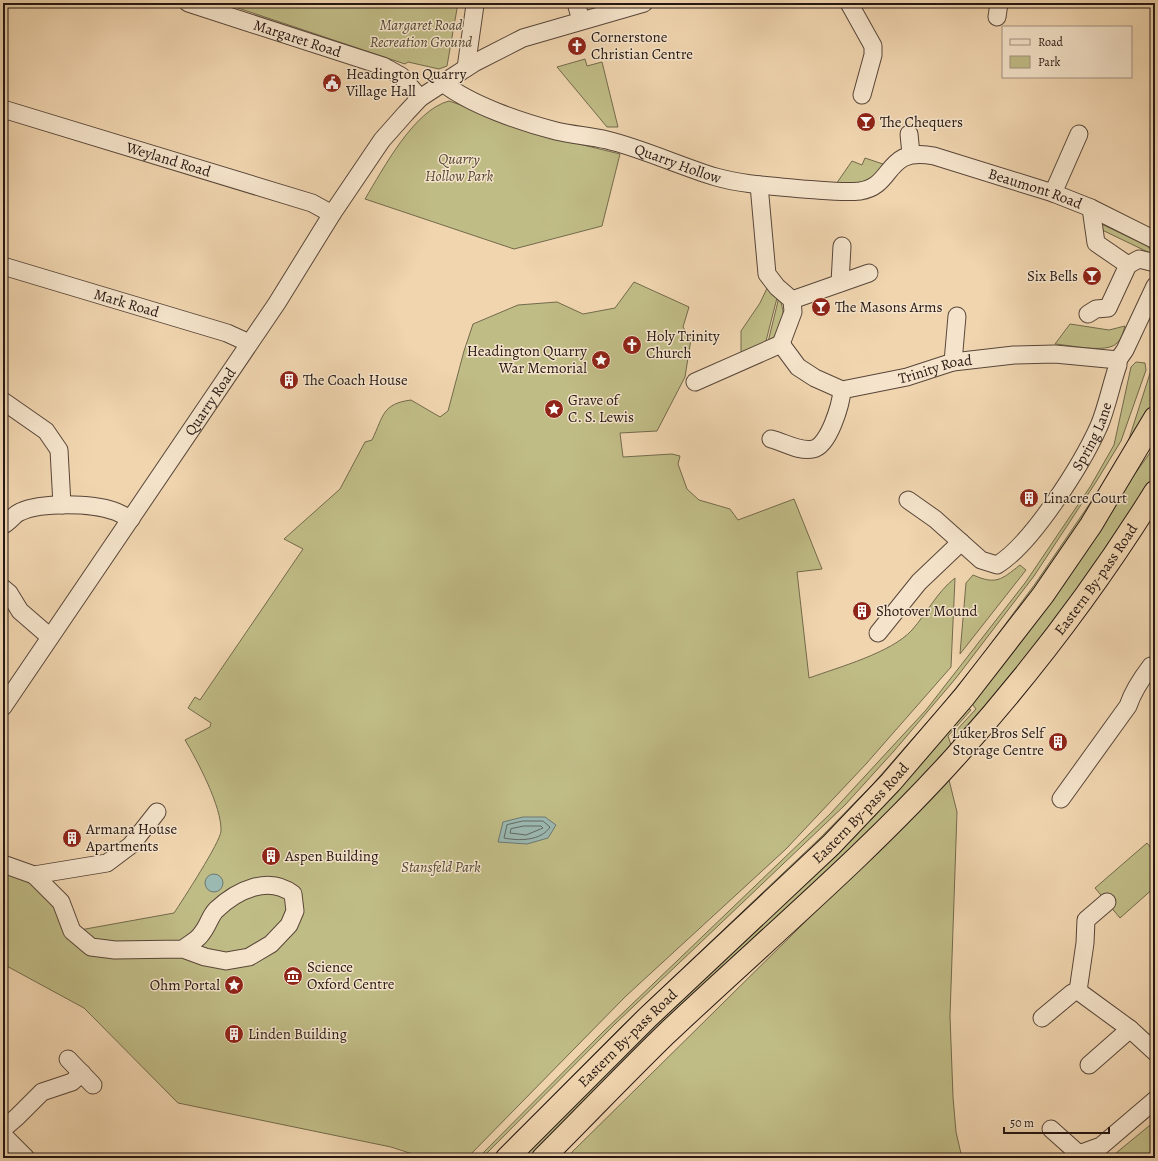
<svg xmlns="http://www.w3.org/2000/svg" width="1158" height="1161" font-family="Alegreya,serif">
<style>
.green{fill:#c0bc86;stroke:#736a4c}
.water{fill:#9bb8b1;stroke:#6c7871}
.lines{fill:none;stroke-linecap:round;stroke-linejoin:round}
.shore{stroke:#606862;stroke-width:1}
.minor-casing{stroke:#584639;stroke-width:19}
.highway-casing{stroke:#261712;stroke-width:24}
.minor{stroke:#f5e4cb;stroke-width:17}
.highway{stroke:#f0d5af;stroke-width:22}
.labels{text-anchor:middle;dominant-baseline:central;stroke-width:3;stroke-linejoin:round;paint-order:stroke}
.park-label{font-size:15px;font-style:italic;fill:#544935;stroke:#f5e4cb}
.poi-label{font-size:15px;fill:#261712;stroke:#f5e4cb;text-anchor:start}
.street-label{font-size:15px;fill:#261712;stroke:#f5e4cb}
</style>
<rect width="100%" height="100%" fill="#f0d5af"/>
<filter id="stains"><feTurbulence type="fractalNoise" baseFrequency=".005" numOctaves="4"/><feColorMatrix values="0 0 0 0 .2 0 0 0 0 .09 0 0 0 0 .02 0 0 0 .5 -.17"/></filter>
<radialGradient id="worn" r=".72"><stop offset=".6" stop-color="#630" stop-opacity="0"/><stop offset="1" stop-color="#630" stop-opacity=".3"/></radialGradient>
<path class="green" d="M223,3H458L447,66L439,69L408,62L405,64Z
M585,59L587,66L602,62L618,127H607L557,67Z
M449,101L563,140L620,154L602,226L514,249L365,199C383,169 414,110 449,101Z
M865,158L883,164L872,181L834,187L852,161L862,165Z
M1097,222L1148,246L1154,255L1098,228Z
M634,282L689,307L683,327L691,339L685,377L657,431L620,433L623,457L672,454L680,456L678,464L687,489L699,500L730,509L738,520L794,499L822,569L797,572L809,678C839,667 891,653 912,630C927,613 937,592 955,578L951,667L866,764L786,849L626,996L467,1158H425L391,1147L178,1103L84,1008L3,964V872L42,876L80,930L174,913C182,901 221,841 221,831C222,807 197,760 185,740L210,727L211,723L188,708L195,697L200,700L303,549L284,539L340,489L365,442L372,440C384,415 382,404 411,400L440,417L448,411L464,351L473,324L518,305L557,302L583,314L615,308Z
M769,284L778,294L765,345L741,355V331L760,303Z
M779,297C786,314 785,330 768,342Z
M1070,324L1109,330L1125,326C1123,332 1122,338 1117,343C1107,354 1070,345 1055,344Z
M1136,362L1145,363L1146,370L1121,441L1096,482L1034,576L956,678L894,751L845,805L615,1024L482,1158H478L603,1032L830,814L926,710L1025,583L1090,487L1114,445L1131,367Z
M1153,364L1155,365V405L1140,427L1129,450L1005,632L873,790L497,1158H491L621,1027L820,838L873,784L942,705L978,661L1035,584L1099,490L1128,442Z
M1155,446V477L1127,521L1074,598L955,745L952,735L976,709L970,701Z
M1020,565L1026,570L960,654L966,583L973,575C996,585 1001,580 1020,565Z
M965,706L971,710L948,736L952,748C815,888 668,1018 529,1158H517Z
M949,780L957,812L950,1016L953,1097L956,1132L962,1158H566Z
M1147,843L1155,853V887L1120,918L1095,888Z
M1155,1121V1158H1110Z"/>
<path class="water" d="M523,817H545L556,825L548,838L527,844L498,842L503,822Z
M205 883a9 9 0 1 1 18 0a9 9 0 1 1-18 0Z"/>
<g class="lines">
<path class="shore" d="M523,821H543L550,827C541,841 519,841 504,838L507,825Z
M524,826H541L543,828L526,835L510,833L511,829Z"/>
<defs>
<g id="minor">
<path id="s1" d="M188,3L383,66L401,76L420,98"/>
<path d="M576,3L581,20"/>
<path d="M849,3L873,46V55L862,95"/>
<path d="M997,17L999,3"/>
<path d="M466,68L475,5"/>
<path id="s2" d="M443,83C471,105 521,122 556,131C573,135 590,136 607,140C644,149 679,166 716,177C744,185 774,186 803,189C822,190 842,193 860,191C895,186 884,146 934,156L1053,193L1091,208L1155,240"/>
<path id="s3" d="M3,109L312,203L332,214"/>
<path d="M909,134L911,154"/>
<path d="M759,185L767,274L777,287L792,300L793,312L781,344"/>
<path d="M1053,193L1079,134"/>
<path d="M1091,208L1096,243L1128,265"/>
<path id="s4" d="M3,266L227,333L249,343"/>
<path d="M840,283L842,246"/>
<path d="M792,300L869,273"/>
<path d="M1088,314L1096,309L1108,308L1128,265L1139,259L1155,263"/>
<path id="s5" d="M781,344L798,367L815,378L842,390L907,377L953,362L1014,355L1055,354L1118,360"/>
<path d="M1118,360L1125,350L1155,286"/>
<path d="M953,362L957,316"/>
<path d="M695,382L781,344"/>
<path d="M3,401L46,431L59,450L62,505"/>
<path d="M771,439C784,442 799,452 813,449C829,446 841,404 842,390"/>
<path id="s6" d="M908,500L935,519L981,560L997,565C1032,544 1082,464 1099,426C1107,407 1111,385 1118,365V360"/>
<path d="M3,525C10,522 13,515 20,512C41,502 92,503 114,511C120,513 125,516 131,519"/>
<path d="M3,588L9,593L20,611L50,637"/>
<path d="M878,633L919,582L961,542"/>
<path id="s7" d="M3,707L277,303L332,214L382,140L406,113L420,98L443,83L474,63L523,38L644,3"/>
<path d="M1061,799L1128,706C1133,691 1141,679 1151,666H1155"/>
<path d="M3,864L34,875L107,863L131,845L157,812"/>
<path d="M34,875L61,902L72,931L91,947L115,950L183,949L205,957L226,961L249,957L271,944L289,925L295,911L293,894C269,875 237,890 216,910C210,916 208,926 202,933C198,940 189,944 183,949"/>
<path d="M1078,991L1085,943L1086,920L1107,902"/>
<path d="M1042,1018L1072,993L1078,991L1130,1029L1155,1052"/>
<path d="M68,1059L93,1085"/>
<path d="M1089,1065L1130,1029"/>
<path d="M3,1129L17,1117L42,1092L72,1082L82,1073"/>
<path d="M1051,1129L1079,1154L1101,1146L1155,1100"/>
<path d="M3,1135L26,1158"/>
</g>
<g id="highway">
<path id="s8" d="M507,1158L648,1017L831,845L891,782L964,697L1043,595L1091,525L1155,418"/>
<path id="s9" d="M543,1158C584,1117 624,1075 665,1035C762,943 865,857 955,757C1029,675 1096,587 1155,492"/>
</g>
</defs>
<use href="#minor" class="minor-casing"/>
<use href="#highway" class="highway-casing"/>
<use href="#minor" class="minor"/>
<use href="#highway" class="highway"/>
</g>
<defs>
<symbol id="church-disc" viewBox="-11 -11 22 22"><circle r="9.5" fill="#8f2418" stroke="#f5e4cb"/><path d="M-1.2-6h2.4v3.5h3.3v2.4h-3.3V6h-2.4V-.1h-3.3v-2.4h3.3Z" fill="#fff"/></symbol>
<symbol id="civic-disc" viewBox="-11 -11 22 22"><circle r="9.5" fill="#8f2418" stroke="#f5e4cb"/><path d="M-.6-6.5H3V-4.5H.6V-3L4-1V1h2V6H-6V1h2V-1L-.6-3ZM-1.2 2.5V6h2.4V2.5Z" fill="#fff"/></symbol>
<symbol id="bar-disc" viewBox="-11 -11 22 22"><circle r="9.5" fill="#8f2418" stroke="#f5e4cb"/><path d="M-6-5H6L.8 .8V4.5H3.5V6h-7V4.5H-.8V.8Z" fill="#fff"/></symbol>
<symbol id="sight-disc" viewBox="-11 -11 22 22"><circle r="9.5" fill="#8f2418" stroke="#f5e4cb"/><path d="M0-6L1.8-2.2L6-1.7L2.9 1.2L3.7 5.4L0 3.3L-3.7 5.4L-2.9 1.2L-6-1.7L-1.8-2.2Z" fill="#fff"/></symbol>
<symbol id="building-disc" viewBox="-11 -11 22 22"><circle r="9.5" fill="#8f2418" stroke="#f5e4cb"/><path d="M-4-6H4V6H1V3H-1V6H-4ZM-2.5-4.3h1.7v1.8h-1.7ZM.8-4.3h1.7v1.8H.8ZM-2.5-1h1.7V.8h-1.7ZM.8-1h1.7V.8H.8Z" fill="#fff"/></symbol>
<symbol id="museum-disc" viewBox="-11 -11 22 22"><circle r="9.5" fill="#8f2418" stroke="#f5e4cb"/><path d="M0-6L6-3V-2H-6V-3ZM-5-1h2V3h-2ZM-1-1h2V3h-2ZM3-1h2V3H3ZM-6 4H6V6H-6Z" fill="#fff"/></symbol>
</defs>
<g fill-rule="evenodd">
<use href="#church-disc" x="566" y="35" width="22" height="22"/>
<use href="#civic-disc" x="321" y="72" width="22" height="22"/>
<use href="#bar-disc" x="855" y="111" width="22" height="22"/>
<use href="#bar-disc" x="1081" y="265" width="22" height="22"/>
<use href="#bar-disc" x="810" y="296" width="22" height="22"/>
<use href="#church-disc" x="621" y="334" width="22" height="22"/>
<use href="#sight-disc" x="590" y="349" width="22" height="22"/>
<use href="#building-disc" x="278" y="369" width="22" height="22"/>
<use href="#sight-disc" x="543" y="398" width="22" height="22"/>
<use href="#building-disc" x="1018" y="487" width="22" height="22"/>
<use href="#building-disc" x="851" y="600" width="22" height="22"/>
<use href="#building-disc" x="1047" y="731" width="22" height="22"/>
<use href="#building-disc" x="61" y="827" width="22" height="22"/>
<use href="#building-disc" x="260" y="845" width="22" height="22"/>
<use href="#museum-disc" x="282" y="965" width="22" height="22"/>
<use href="#sight-disc" x="223" y="974" width="22" height="22"/>
<use href="#building-disc" x="223" y="1023" width="22" height="22"/>
</g>
<g class="labels">
<g class="park-label">
<text x="421" y="25">Margaret Road<tspan x="421" dy="17">Recreation Ground</tspan></text>
<text x="459" y="159">Quarry<tspan x="459" dy="17">Hollow Park</tspan></text>
<text x="441" y="867">Stansfeld Park</text>
</g>
<g class="poi-label">
<text x="591" y="37">Cornerstone<tspan x="591" dy="17">Christian Centre</tspan></text>
<text x="346" y="74">Headington Quarry<tspan x="346" dy="17">Village Hall</tspan></text>
<text x="880" y="122">The Chequers</text>
<text x="1078" y="276" text-anchor="end">Six Bells</text>
<text x="835" y="307">The Masons Arms</text>
<text x="646" y="336">Holy Trinity<tspan x="646" dy="17">Church</tspan></text>
<text x="587" y="351" text-anchor="end">Headington Quarry<tspan x="587" dy="17">War Memorial</tspan></text>
<text x="303" y="380">The Coach House</text>
<text x="568" y="400">Grave of<tspan x="568" dy="17">C. S. Lewis</tspan></text>
<text x="1043" y="498">Linacre Court</text>
<text x="876" y="611">Shotover Mound</text>
<text x="1044" y="733" text-anchor="end">Luker Bros Self<tspan x="1044" dy="17">Storage Centre</tspan></text>
<text x="86" y="829">Armana House<tspan x="86" dy="17">Apartments</tspan></text>
<text x="285" y="856">Aspen Building</text>
<text x="307" y="967">Science<tspan x="307" dy="17">Oxford Centre</tspan></text>
<text x="220" y="985" text-anchor="end">Ohm Portal</text>
<text x="248" y="1034">Linden Building</text>
</g>
<g class="street-label">
<text stroke="none"><textPath href="#s1" startOffset="115">Margaret Road</textPath></text>
<text stroke="none"><textPath href="#s3" startOffset="173">Weyland Road</textPath></text>
<text stroke="none"><textPath href="#s2" startOffset="250">Quarry Hollow</textPath></text>
<text stroke="none"><textPath href="#s2" startOffset="629">Beaumont Road</textPath></text>
<text stroke="none"><textPath href="#s4" startOffset="129">Mark Road</textPath></text>
<text stroke="none"><textPath href="#s5" startOffset="174">Trinity Road</textPath></text>
<text stroke="none"><textPath href="#s7" startOffset="369">Quarry Road</textPath></text>
<text stroke="none"><textPath href="#s6" startOffset="273">Spring Lane</textPath></text>
<text stroke="none"><textPath href="#s9" startOffset="802">Eastern By-pass Road</textPath></text>
<text stroke="none"><textPath href="#s8" startOffset="494">Eastern By-pass Road</textPath></text>
<text stroke="none"><textPath href="#s8" startOffset="170">Eastern By-pass Road</textPath></text>
</g>
</g>
<rect width="1158" height="1161" fill="none" stroke="#f0d5af" stroke-width="16"/>
<rect x="4" y="4" width="1150" height="1153" fill="none" stroke="#261712" stroke-width="2"/>
<rect x="8" y="8" width="1142" height="1145" fill="none" stroke="#261712"/>
<rect x="1002" y="26" width="130" height="52" fill="#f5e4cb" stroke="#a29281"/>
<rect x="1010" y="39" width="20" height="6" fill="#f5e4cb" stroke="#a29281"/>
<text x="1038" y="46" font-size="12" fill="#261712">Road</text>
<rect x="1010" y="56" width="20" height="12" fill="#c0bc86" stroke="#a29281"/>
<text x="1038" y="66" font-size="12" fill="#261712">Park</text>
<path d="M1004 1127v6h105v-6" fill="none" stroke="#261712" stroke-width="2"/>
<text x="1010" y="1127" font-size="12" fill="#261712" stroke="#f5e4cb" stroke-width="3" paint-order="stroke">50 m</text>
<rect width="100%" height="100%" filter="url(#stains)"/>
<rect width="100%" height="100%" fill="url(#worn)"/>
</svg>
